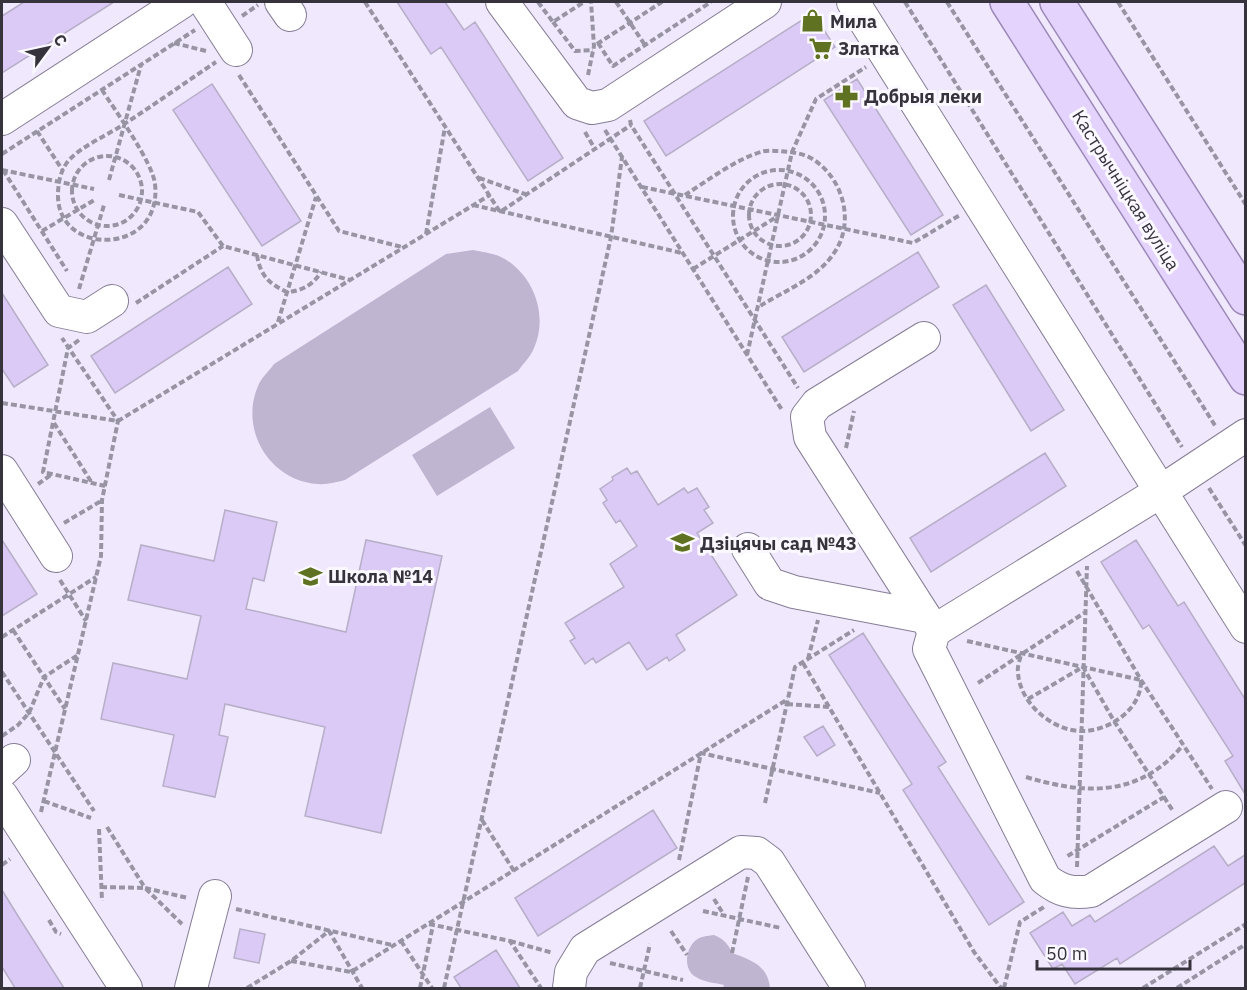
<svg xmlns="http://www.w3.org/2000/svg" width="1247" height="990" font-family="'IBM Plex Sans',sans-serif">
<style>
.green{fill:#bfb5d1}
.building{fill:#dbcaf6;stroke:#b7aec7;stroke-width:1.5}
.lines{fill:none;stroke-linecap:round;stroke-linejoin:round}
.minor-casing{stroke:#867d95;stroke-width:34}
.major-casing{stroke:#9c89b9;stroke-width:36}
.path{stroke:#9994a4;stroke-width:4;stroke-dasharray:6 3;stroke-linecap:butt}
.minor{stroke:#fff;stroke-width:32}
.major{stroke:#e4d4fd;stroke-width:33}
.labels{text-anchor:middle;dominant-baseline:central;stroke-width:6;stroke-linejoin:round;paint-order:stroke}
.poi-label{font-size:18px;font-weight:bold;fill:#37333d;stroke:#fbf9ff;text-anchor:start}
.street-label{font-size:18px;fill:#37333d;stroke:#fbf9ff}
</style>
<rect width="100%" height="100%" fill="#f0e9fe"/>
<path class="green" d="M473,250C482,252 493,253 501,257C533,273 549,315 534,348C531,356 523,364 518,371L345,480C337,482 326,485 318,484C270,481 239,430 258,386C261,378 269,371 274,364L446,254Z
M490,407L515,448L437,496L412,455Z
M714,935C723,939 728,943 732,953C752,960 768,966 770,988H723L724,985C716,983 703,982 696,977C683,970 685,949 696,940C701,936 707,936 714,935Z"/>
<path class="building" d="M24,2H114L2,73V16Z
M397,2H445L464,30L475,22L563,158L528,181L441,47L431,54Z
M813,13L835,47L666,156L644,121Z
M857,79L943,215L911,235L824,100Z
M212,84L301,221L262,246L173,110Z
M918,252L939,287L804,372L782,337Z
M228,267L252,304L115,393L91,356Z
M986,285L1064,410L1031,431L953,305Z
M2,293L48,365L14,387L2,369Z
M1045,453L1066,486L931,572L910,538Z
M627,468L631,474L637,471L658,505L684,488L688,493L697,488L709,507L704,510L713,523L697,533L737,595L676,635L685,650L669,661L667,657L647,670L629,642L596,663L593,658L585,664L570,641L575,638L565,623L624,587L610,564L637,546L620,520L616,523L603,503L607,500L600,489L613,480L612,477Z
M225,510L277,522L264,581L253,578L246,609L346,632L366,540L442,556L381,833L305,816L325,727L225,704L219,735L228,737L215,797L163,786L174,735L101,719L113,663L187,679L201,616L128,600L141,545L214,561Z
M2,540L37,594L2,616Z
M1136,540L1178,606L1184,602L1245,699V794L1225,761L1233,756L1149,625L1143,629L1101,562Z
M863,633L946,762L938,767L1024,902L989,925L903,790L912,784L829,655Z
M823,726L835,745L817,756L804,737Z
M653,810L677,848L538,936L515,898Z
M1214,846L1228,866L1245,855V883L1120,964L1117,958L1075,984L1062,964L1053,969L1030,933L1063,912L1072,926L1090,915L1095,922Z
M2,890L18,916L64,988H15L2,967Z
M240,929L265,934L259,963L234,958Z
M496,950L520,988H461L454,977Z"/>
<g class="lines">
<defs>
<path id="minor" d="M205,2L236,50
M281,2L290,15
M502,2L577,103L592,108L608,105L765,2
M853,2L1246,627
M2,119L182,2
M2,224L59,311L87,317L112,301
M924,338L817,404L807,417L810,437L934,631L929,649L1045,879C1060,891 1072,894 1091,891L1226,807
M2,471L56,556
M748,549L770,584L794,592L925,617
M934,631L1160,492L1246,435
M2,771L14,760
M2,796L126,988
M191,988L215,896
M569,988L571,972L585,949L741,852L757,853L769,862L849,988"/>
<path id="major" d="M1007,2L1246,378
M1057,2L1246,298"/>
</defs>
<use href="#minor" class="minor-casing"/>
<use href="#major" class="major-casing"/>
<path class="path" d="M365,2L500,212L631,125
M538,2L553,22L584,2
M616,2L645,45
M905,2L1182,447
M947,2L1216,427
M1118,2L1246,205
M242,16L258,5
M553,22L575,51L593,50
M174,43L206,51
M598,43L613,66L711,2
M597,44L662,2
M239,75L339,231L402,247
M588,75L594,46L591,2
M102,90C115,110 153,163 155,184C163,256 57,257 58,195C58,184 60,173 66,164C75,150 103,137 118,128C151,107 183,84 216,62
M630,120L631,125L798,388
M605,130L782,410
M37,131L63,171
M585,132L595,149
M2,154L195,30
M72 191a35 35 0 1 1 70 0a35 35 0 1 1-70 0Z
M2,170L94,189
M3,170L67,271
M733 216a46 46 0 1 1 92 0a46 46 0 1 1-92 0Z
M479,178L525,194
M109,180L141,65
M749 215a31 31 0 1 1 62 0a31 31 0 1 1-62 0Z
M642,187L913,243L960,215
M119,195L198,212L223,246L350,280
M685,195C707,181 736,159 761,152C766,150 773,151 779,151C791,152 804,153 814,160C844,180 855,223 834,253C818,278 784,291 760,306
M473,205L682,253
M42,231L96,199
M426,234L445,127
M257,255C260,275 269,284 287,292C302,291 313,285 321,272
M693,269L778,216
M79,289L104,205
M136,303L223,246
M278,322L316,197
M79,340L68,348L43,472L105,486
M747,355L792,152L816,99L866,67
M2,403L118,421L490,195
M54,423L92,483
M846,448L854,411
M38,484L52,474
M1209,488L1246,546
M64,523L101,501
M1077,571L1141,680L1212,789
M60,580L86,621
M13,630L65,709
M2,637L96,577
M967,641L1141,680C1142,709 1109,732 1080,731C1051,730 1019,702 1018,672C1017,667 1020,660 1021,654
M808,659L818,620
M803,663L974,952L1001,988
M2,672L94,811
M978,683L1084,613
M1028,699L1083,667L1114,721L1164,797L1066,857
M787,704L829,707
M2,736L18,725L29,713L44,677L78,655
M1026,777C1086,795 1140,797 1183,745
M1164,797L1173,811
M44,801L91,818
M765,803L795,667L854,630
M41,812L101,556L102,500L118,421L62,338
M482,820L514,871
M107,827L145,888L188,898
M99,829L102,901
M679,860L701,753L880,793
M2,865L10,859
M1077,867L1087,566
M101,887L145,888L182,924
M714,899L724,915
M236,909L392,945
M703,911L781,928
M49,920L56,932L61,934
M429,924L510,941L541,988
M671,931L687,955
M401,941L432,988
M510,941L553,953
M732,953L748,877
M291,961L351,972L788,699
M610,963L683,980
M247,988L291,961L329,931L362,988
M420,988L433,925
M444,988L611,237L622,157
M640,988L650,944
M1004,988L1020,922L1044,907
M1143,988L1246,924
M1177,988L1246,944"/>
<use href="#minor" class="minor"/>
<use href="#major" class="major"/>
</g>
<defs>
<symbol id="shop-bare" viewBox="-9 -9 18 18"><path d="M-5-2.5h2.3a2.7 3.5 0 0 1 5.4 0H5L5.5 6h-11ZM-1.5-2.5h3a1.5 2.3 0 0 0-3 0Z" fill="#5e7221" stroke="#fbf9ff" stroke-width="2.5" paint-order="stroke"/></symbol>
<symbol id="supermarket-bare" viewBox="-9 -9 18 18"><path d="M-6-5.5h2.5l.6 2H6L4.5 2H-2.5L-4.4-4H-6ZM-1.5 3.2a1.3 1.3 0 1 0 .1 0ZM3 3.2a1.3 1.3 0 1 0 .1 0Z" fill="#5e7221" stroke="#fbf9ff" stroke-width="2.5" paint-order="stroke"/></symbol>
<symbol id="pharmacy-bare" viewBox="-9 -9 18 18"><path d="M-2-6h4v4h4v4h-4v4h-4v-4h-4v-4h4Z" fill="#5e7221" stroke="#fbf9ff" stroke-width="2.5" paint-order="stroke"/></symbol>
<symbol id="school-bare" viewBox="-9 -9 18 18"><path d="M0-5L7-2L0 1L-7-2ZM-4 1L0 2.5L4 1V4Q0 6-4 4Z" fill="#5e7221" stroke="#fbf9ff" stroke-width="2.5" paint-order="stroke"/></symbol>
</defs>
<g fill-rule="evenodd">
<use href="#shop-bare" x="796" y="4" width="33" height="33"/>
<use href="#supermarket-bare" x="804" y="32" width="33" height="33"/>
<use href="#pharmacy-bare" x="830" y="80" width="33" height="33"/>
<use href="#school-bare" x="666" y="526" width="33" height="33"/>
<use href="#school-bare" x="294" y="560" width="33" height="33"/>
</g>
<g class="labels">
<g class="poi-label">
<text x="830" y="21">Мила</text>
<text x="838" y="48">Златка</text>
<text x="864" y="96">Добрыя леки</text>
<text x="700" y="543">Дзіцячы сад №43</text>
<text x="328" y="576">Школа №14</text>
</g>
<g class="street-label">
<text transform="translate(1126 190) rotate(58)">Кастрычніцкая вуліца</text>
</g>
</g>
<rect width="1247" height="990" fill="none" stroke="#37333d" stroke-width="6"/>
<g transform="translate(48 48) rotate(57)" stroke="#fbf9ff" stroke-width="4.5" paint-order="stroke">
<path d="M0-4.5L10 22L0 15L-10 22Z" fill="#37333d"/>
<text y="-9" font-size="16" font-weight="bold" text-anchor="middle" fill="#37333d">С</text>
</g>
<path d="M1037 960v9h153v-9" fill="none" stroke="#37333d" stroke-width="3"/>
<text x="1046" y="960" font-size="18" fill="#37333d" stroke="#fbf9ff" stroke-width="4.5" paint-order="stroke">50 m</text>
</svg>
